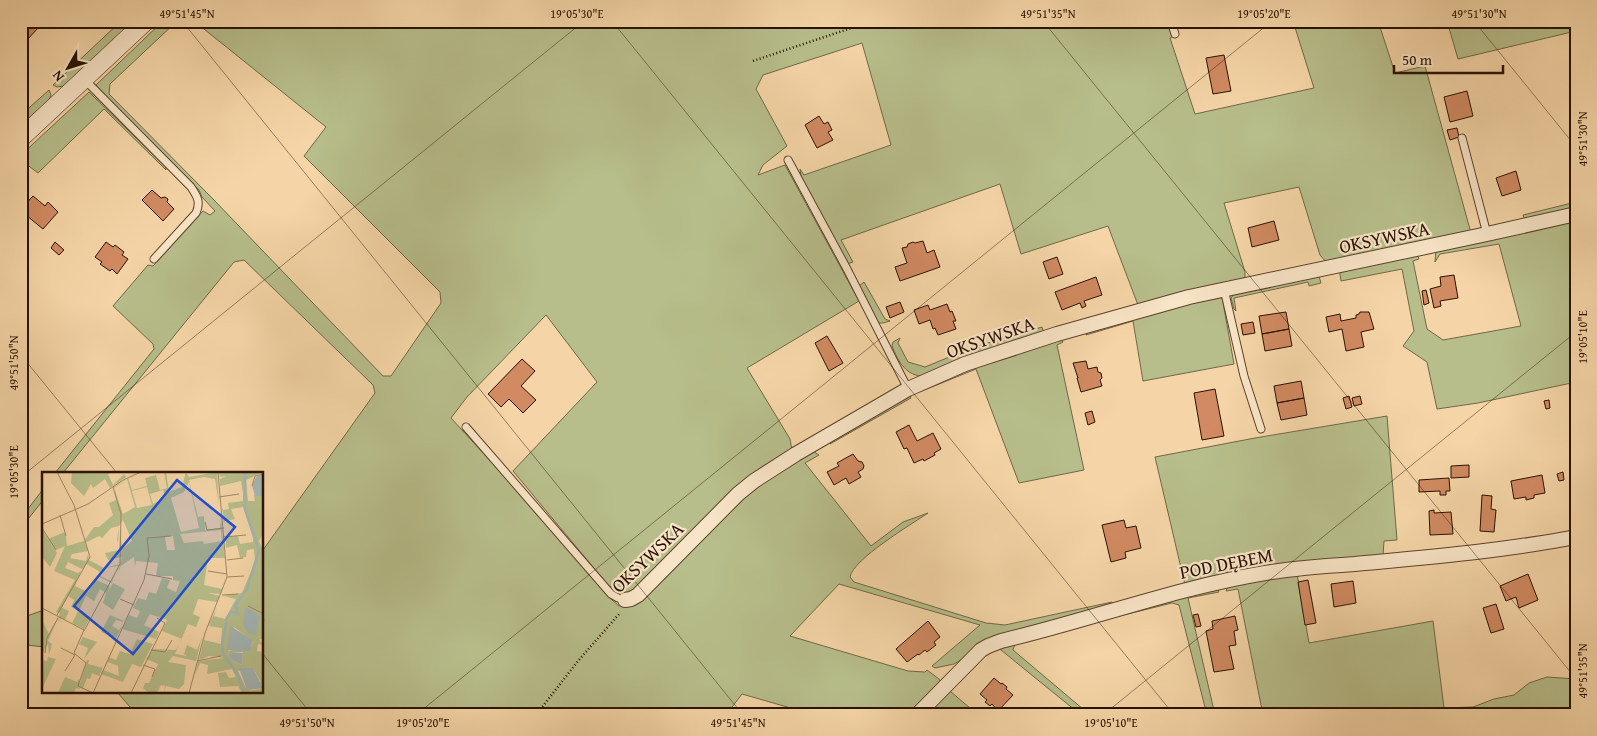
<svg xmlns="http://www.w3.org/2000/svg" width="1597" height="736" font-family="'Gentium Book Plus',serif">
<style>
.green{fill:#b7be8b;stroke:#706846}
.building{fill:#d18a62;stroke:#291102}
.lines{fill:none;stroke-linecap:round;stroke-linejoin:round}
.service-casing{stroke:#5c422b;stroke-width:9}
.minor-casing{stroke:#5c422b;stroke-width:16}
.tertiary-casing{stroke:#5c422b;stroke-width:19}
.path{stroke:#291102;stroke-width:2.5;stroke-dasharray:1 2.5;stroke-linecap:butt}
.service{stroke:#f8e4c6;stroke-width:7}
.minor{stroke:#f8e4c6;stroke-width:14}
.tertiary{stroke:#f8e4c6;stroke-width:18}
.ticks{fill:none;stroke:#291102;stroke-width:1;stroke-opacity:0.45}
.labels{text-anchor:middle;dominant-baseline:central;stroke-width:4.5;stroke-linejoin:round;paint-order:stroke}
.street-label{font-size:19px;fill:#291102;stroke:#f8e4c6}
.inset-river{fill:none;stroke:#a3b5b4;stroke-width:2.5}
.inset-road{fill:none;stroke:#a38765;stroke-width:1}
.view{fill:#1d4ed8;fill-opacity:0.15;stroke:#1d4ed8;stroke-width:2.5}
.inset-edge{fill:none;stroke:#291102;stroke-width:2.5}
.neatline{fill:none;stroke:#291102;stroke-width:2}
.ticks-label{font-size:12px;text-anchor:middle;fill:#291102}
</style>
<rect width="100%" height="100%" fill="#f5d5a7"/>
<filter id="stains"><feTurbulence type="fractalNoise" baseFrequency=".004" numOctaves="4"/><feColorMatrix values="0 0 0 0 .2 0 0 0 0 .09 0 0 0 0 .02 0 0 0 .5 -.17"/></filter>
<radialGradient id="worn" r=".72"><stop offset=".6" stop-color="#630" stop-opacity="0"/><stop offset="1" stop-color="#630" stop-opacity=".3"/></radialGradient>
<path class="green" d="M121,21H132L130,26L64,86L57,87L53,85Z
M163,21H177L110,84L109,94L213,199L383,376H391L441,303L440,292L304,156L326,127L194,21H1167L1172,37L1170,38L1195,114L1314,88L1293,21H1378L1395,73L1425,66L1471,233L1326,262L1320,255L1299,187L1224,203L1245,272V277L1239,281L1138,305L1108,226L1021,254L1000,184L841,240L853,262L847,264L801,176L800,169L804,175L891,145L862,43L763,75L756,89L787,146L763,165L758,175L785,165L859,301L747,368L790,439L792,450L639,589C625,595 621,592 608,585L513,471L597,382L546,315L467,397L451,418L495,466L611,599L619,606L629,605L740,498L811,450L819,455L805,463L871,546L903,522L928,513C912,524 853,559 850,577L854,582L986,623L1005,625L1112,602L1113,606L964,658L954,664L935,668L932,666L980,625L839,584L790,636L908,671L925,672L927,670L939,679L941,683L911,715H815L742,694L726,715H137L117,692H262L263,550L375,393L373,385L244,260L234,262L63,473H55L154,349L153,344L113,306L148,265L153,266L203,211L210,215L215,211L202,197L199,190L96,87V85Z
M1447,21H1576V31L1458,59Z
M49,90L51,95L49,100L21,129V115Z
M89,92L166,167V170L104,109L38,173L21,160V155Z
M1576,202V210L1526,222L1523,215Z
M1576,221V382L1478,403L1437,409L1427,362L1403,346L1414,331L1402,269L1341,281L1339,268L1417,253L1419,259L1413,261L1427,329L1443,340L1521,326L1499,244L1440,254L1435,262L1436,249Z
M1318,273L1321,283L1309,286L1308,282L1234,298L1236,311L1234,309L1231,298L1235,293Z
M864,282L885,319L890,321L883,323H878L859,286Z
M1219,295L1222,297L1234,364L1143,381L1133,321L1086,335V332Z
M1042,327L1044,334L925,376C906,377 898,361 892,346L893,342L900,338L898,343L908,362L925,367L971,348Z
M1060,337L1063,342L1057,345L1084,470L1019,483L976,369L922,391V387L958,371Z
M908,393L911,398L830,444V438Z
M1387,416L1397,540L1384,541L1383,556L1185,585L1155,457L1255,438Z
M44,488V499L21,528V518Z
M1297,574L1309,643L1433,621L1444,708L1473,707L1494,699L1514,695L1529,683L1547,677L1576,679V715H1263L1238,589L1226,591L1229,584Z
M1218,590L1219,592L1188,598L1215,715H1207L1179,605L1172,603L1083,625L1174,597Z
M44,610V647L27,645L21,646V618Z
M1016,641L1013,650L1090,715H1081L996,646Z
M950,691L978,715H923Z"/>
<path class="building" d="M21,21H35L40,26L26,41L21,36Z
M1224,55L1231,91L1213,94L1206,58Z
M1467,91L1473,116L1450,122L1444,97Z
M819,116L824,124L828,122L832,130L828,132L833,140L817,148L805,125Z
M1457,128L1459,137L1450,140L1447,130Z
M1516,171L1521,190L1502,196L1496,178Z
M152,190L161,198L165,197L168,199L167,202L174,209L163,221L142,200Z
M33,196L45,206L48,202L58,212L43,229L21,211V209Z
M1274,221L1279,240L1252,247L1248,228Z
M923,241L927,253L934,250L940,267L900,281L895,267L907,263L902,248L907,247L908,244L913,242L915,243Z
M55,242L64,250L59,255L51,248Z
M106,242L113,247L115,245L124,252L122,255L128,259L117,274L112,269L110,271L100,264L102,262L95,257Z
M1057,257L1063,274L1049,279L1043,262Z
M21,266L28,272L21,280Z
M1454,275L1458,298L1440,301L1441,306L1434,308L1430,289L1441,286L1440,277Z
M1096,277L1102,295L1084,301L1086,306L1082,308L1080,303L1062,310L1055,292Z
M1426,290L1429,303L1424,305L1422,291Z
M900,302L904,312L890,318L886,307Z
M947,304L950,312L952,311L956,321H953L956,329L938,335L935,328L933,329L930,320L919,324L914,310L928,305L930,310Z
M1286,312L1289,329L1262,334L1259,316Z
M1360,312H1369L1374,329L1361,332L1364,347L1346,351L1342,329L1329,332L1326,317L1340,314L1341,321L1356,318V315L1359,314Z
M1253,322L1255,333L1243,335L1241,324Z
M1289,329L1292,346L1265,351L1262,334Z
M827,336L843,363L829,371L815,343Z
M522,359L535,371L521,386L536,400L523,413L509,399L501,407L488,394Z
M1086,361L1088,369L1097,367L1098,372L1101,373L1102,378L1100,380L1102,386L1081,392L1077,378H1078L1073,363Z
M1301,381L1304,398L1277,403L1274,386Z
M1215,389L1224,436L1202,440L1194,393Z
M1349,396L1352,407L1346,409L1343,398Z
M1360,396L1362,404L1354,406L1352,398Z
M1304,398L1307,415L1281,420L1277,403Z
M1549,400L1550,408L1546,409L1544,401Z
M1092,411L1095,422L1088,425L1085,413Z
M909,425L917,441L933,433L941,449L934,453L935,455L924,461L923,459L914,463L907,448L904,449L896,432Z
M853,454L858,461L862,462L864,466L863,469L858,472L861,477L849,484L846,478L834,485L827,472L839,466L837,463Z
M1469,465V477L1451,478V466Z
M1563,472L1564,480L1559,481L1557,474Z
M1576,473V494L1575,495L1571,474Z
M1542,475L1545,493L1534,495V498L1526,500V497L1514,499L1511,481Z
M1449,478L1450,491H1446V495H1440V491L1419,492V480Z
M1482,495L1492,496L1491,509L1496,510L1494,532L1480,531Z
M1434,510V513L1451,512L1453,534L1430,535L1429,511Z
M1124,520L1126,528L1136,526L1141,548L1125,552L1126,558L1111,562L1102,525Z
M1528,574L1538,600L1519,608L1516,597L1506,601L1500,586Z
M1308,580L1316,623L1305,625L1298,582Z
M1353,581L1356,603L1334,607L1331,584Z
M1496,604L1504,629L1491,633L1483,608Z
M1198,614L1201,626L1196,627L1193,615Z
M1235,616L1238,630L1234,631L1236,645L1229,646L1234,669L1214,672L1206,631L1213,629L1212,621Z
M928,621L940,637L934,642L936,645L927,652L925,650L919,655L918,654L907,662L896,649Z
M994,678L1001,684L1002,683L1007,687L1006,689L1013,695L998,711L992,704L990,706L985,702L987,700L980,694Z"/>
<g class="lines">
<defs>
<path id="service" d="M1171,21L1175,34
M84,79L191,187C197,196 201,202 196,213L154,259
M1462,138L1487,234
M788,160L847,269L908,389
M1224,289L1244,376L1261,429
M466,427L611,594L618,598L625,600"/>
<path id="minor" d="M625,600L631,599L638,595L738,494L754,481L796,454L908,389L965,364L1057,334L1189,297L1487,234L1576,214
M917,715L981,650L988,646L1001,641C1090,620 1175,588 1265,573C1295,568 1324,566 1355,564C1429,557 1503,551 1576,537"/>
<path id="tertiary" d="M21,138L146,21"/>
</defs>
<use href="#service" class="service-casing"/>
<use href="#minor" class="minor-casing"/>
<use href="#tertiary" class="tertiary-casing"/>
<path class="path" d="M753,61L872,21
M536,715L578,661L620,613"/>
<use href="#service" class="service"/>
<use href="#minor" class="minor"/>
<use href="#tertiary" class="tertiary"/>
</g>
<path class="ticks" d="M182,21L743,715M612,21L1174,715M1043,21L1576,679M1474,21L1576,147M21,355L117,473M21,477L584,21M262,653L312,715M416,715L1272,21M1103,715L1576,332"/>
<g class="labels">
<g class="street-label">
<text transform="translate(1384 237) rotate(-12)">OKSYWSKA</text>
<text transform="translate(990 337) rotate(-19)">OKSYWSKA</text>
<text transform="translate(647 557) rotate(-44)">OKSYWSKA</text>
<text transform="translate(1226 563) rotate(-11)">POD DĘBEM</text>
</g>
</g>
<g transform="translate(42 472)">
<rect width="221" height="221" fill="#f5d5a7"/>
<path d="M30,0H72L66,2L71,13L82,2L84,5L68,16L63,7L51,16L49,12L42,24L29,11ZM122,0H124L127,20L140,15L144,0L147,5L175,0L177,33L173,7L162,5L147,8L156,45L162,44L163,58L178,56L179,46L183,86H166L162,113L180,117L184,103L179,122L166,121L178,124L175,130L156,127L151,142L158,145L154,155L146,152L133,182L145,184L142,182L145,173L155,178L160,165L154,189L131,184L126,190L144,193L142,212L137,217L124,214L122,221L123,214L119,213L115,221H107L101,216L103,211H107L116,192L104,187L111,177L134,178L140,167L120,159L125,148L108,142L102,153L117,160L114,167L80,157L87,143L95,146L98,139L91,136L96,126L104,128L107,120L114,122L120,106L128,108L125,116L134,120L138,109L131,108V104H114L116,91L94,89L93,95L92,85L79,94L74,104L78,94L62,96L58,104L69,109L74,101L68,114L69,111L56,104L58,100L45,92L40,97L26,90L23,96L36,101L39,99L33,114L46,120L54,108L68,114L66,119L71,111L83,117L71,138L61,131L64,121L58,117L52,129L44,124L37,139L48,145L42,157L30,151L36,139L29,135L32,128L26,124L20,136L27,139L23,148L16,146L18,141L14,140L33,108L12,99L23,74L14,78L6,67L23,60L25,74L42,69L52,55H57L71,43L67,31L74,28L72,15L86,6L90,18L105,14L103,6L114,3L118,18L125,16ZM85,7L93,35L81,42L72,16ZM147,10L157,56L139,60L129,26L142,20ZM105,15L110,33L95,36L90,19ZM121,18L123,25L111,32L108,22ZM81,48L90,69L80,77L78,59L77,78L63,81L66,88L80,85L78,92L62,96L47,88L46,82L44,89L28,86L30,82L46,79L43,71L57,64L60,66L69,56L77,54L75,67L76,71L77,54ZM179,58L180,69L162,72L161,69L142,71L138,62ZM131,64L133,78H125L123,65H106ZM177,0H221L204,8L206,29H213L212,23L222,24L221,61L217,69L222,81V167H217L221,173L216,172L215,179L221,180V215L220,212L207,219L221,216V221H200L196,214L178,215L176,201L184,200L187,206L194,205L190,197L165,202L166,193L158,191L153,203L156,189L182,186L167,184L157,188L162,168L179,172L180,156L167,154L168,150L175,136L172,144L183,147L194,127L181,124L200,121L213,90L212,77L205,78L204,85L198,86L195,73L184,76L183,65L196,64L198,72L211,70V66L201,35L189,37L193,47L183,49L182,52L180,35L181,38L187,37L186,31L201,29V21L199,9L178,14V7L184,4L178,5ZM192,155L211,169L209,175L186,179ZM189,180H201L200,193L190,188L186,182ZM211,196L219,210L204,216L196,199ZM0,57L15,81L8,95L0,85ZM68,143L82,149L85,143L81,150L74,148L70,154L77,158L81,153L74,166L59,160ZM15,147L23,151L15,148L6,169L10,172L7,183L6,172L0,182V148L7,162ZM41,165L55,170L42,187L46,176L37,172ZM95,167L111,172L99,195L90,192L81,210L59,202L61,198L77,204L76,194L66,190V185L74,188L78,179L88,182ZM6,185L14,187L0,217V188L5,189ZM45,188H47L46,192L61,196L57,204L50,201L48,207L45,206L41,216L50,220L37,215ZM23,205L35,210L37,207L38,217L34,216L32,221H16Z" fill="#b7be8b" fill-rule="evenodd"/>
<path d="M221,2V24H213L210,14L214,5ZM203,135L218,144L214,163L206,161L201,153ZM188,154L211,168L208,179L185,178ZM189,180L201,181L200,193L190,188L186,182ZM197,196H211L221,216L205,218Z" fill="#a3b5b4"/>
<path class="inset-river" d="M202,221L196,203L181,181L180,172L185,146L189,140L196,141L193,133L205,117L217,78L203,37V0"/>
<path class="inset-road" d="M210,14L213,4L222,2M177,25L197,22M18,43L24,64M163,50L165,58L182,56M0,52L46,32L81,8L99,0M0,56L14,78M182,65L204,63M185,88L201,86M166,99L185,102M104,102L130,107M185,105L202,104M180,123L196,122M78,127L92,133M206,134L220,141L222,149M0,136L42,158L32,181L44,191L36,214L51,221M15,143L48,85L32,33L15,0M42,159L78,92L79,42L71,15M19,176L33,183L23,199M109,178L123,180L130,168M3,181L5,166L16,146M155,189L179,184M101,193L113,197L110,205M51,221L102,108L107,84L105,66L129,64M89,221L123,151L115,146M147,221L163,161L185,105L176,0"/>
<path class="view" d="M135,8L193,55L91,182L32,134Z"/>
<rect width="221" height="221" class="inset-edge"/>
</g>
<rect width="1597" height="736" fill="none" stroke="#f5d5a7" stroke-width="55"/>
<g transform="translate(68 68) rotate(231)" stroke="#f8e4c6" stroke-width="4" paint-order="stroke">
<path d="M0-4L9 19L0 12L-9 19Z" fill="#291102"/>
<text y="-8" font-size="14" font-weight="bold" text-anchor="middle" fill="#291102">N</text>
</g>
<path d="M1394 65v8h109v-8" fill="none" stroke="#291102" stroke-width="2.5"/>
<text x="1402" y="65" font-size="15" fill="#291102" stroke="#f8e4c6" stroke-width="4" paint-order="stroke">50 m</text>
<rect x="28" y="28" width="1542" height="680" class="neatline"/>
<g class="ticks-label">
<text x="187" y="18">49°51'45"N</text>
<text x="577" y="18">19°05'30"E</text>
<text x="1048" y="18">49°51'35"N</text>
<text x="1264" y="18">19°05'20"E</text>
<text x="1479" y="18">49°51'30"N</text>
<text transform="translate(1583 139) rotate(-90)" y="4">49°51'30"N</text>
<text transform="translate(1583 337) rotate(-90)" y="4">19°05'10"E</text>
<text transform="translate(14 363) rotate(-90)" y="4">49°51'50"N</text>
<text transform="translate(14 472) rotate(-90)" y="4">19°05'30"E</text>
<text transform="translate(1583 671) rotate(-90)" y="4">49°51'35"N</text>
<text x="307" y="727">49°51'50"N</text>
<text x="423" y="727">19°05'20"E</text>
<text x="738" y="727">49°51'45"N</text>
<text x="1111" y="727">19°05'10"E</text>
</g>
<rect width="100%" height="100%" filter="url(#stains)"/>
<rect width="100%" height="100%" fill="url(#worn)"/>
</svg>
